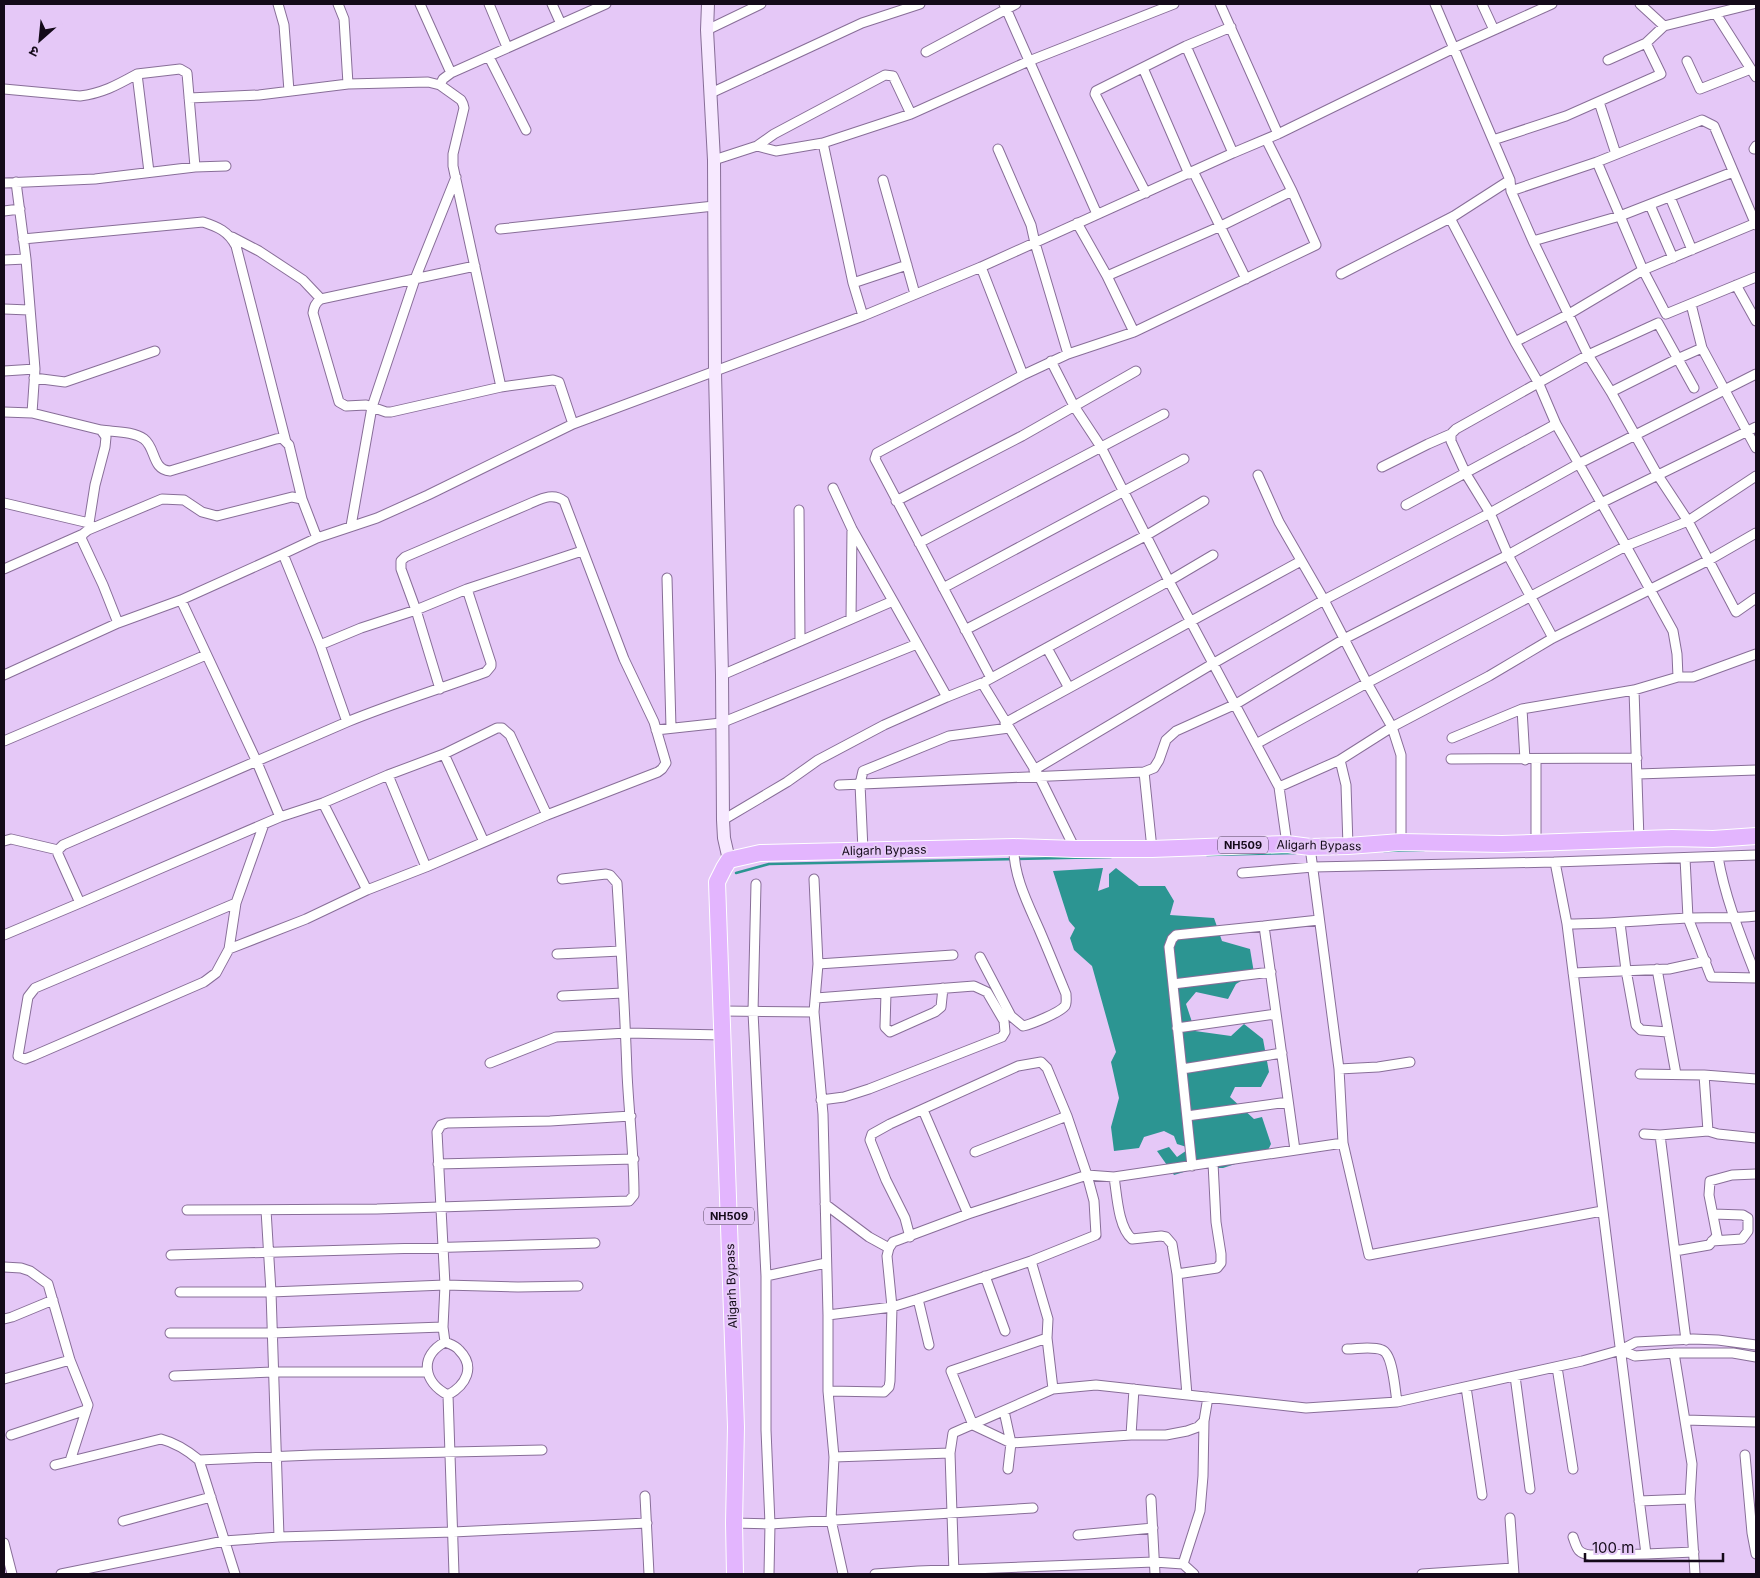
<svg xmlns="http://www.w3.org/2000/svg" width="1760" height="1578" font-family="Inter,'Noto Sans Devanagari',sans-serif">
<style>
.water{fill:#2c9592}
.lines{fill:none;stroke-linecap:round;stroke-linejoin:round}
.stream{stroke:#2c9592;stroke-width:2.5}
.street-casing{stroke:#886e98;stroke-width:11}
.secondary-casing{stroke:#886e98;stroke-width:14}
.highway-casing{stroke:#fff;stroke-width:18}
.street{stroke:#fff;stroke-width:9}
.secondary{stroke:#f7e9ff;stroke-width:12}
.highway{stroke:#e3b5fe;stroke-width:16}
.labels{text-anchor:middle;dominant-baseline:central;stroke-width:4.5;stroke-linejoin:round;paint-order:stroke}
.shield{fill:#e5c8f7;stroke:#53435c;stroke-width:1}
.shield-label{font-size:11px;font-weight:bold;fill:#140a19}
.street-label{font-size:12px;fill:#140a19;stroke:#e5c8f7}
</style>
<rect width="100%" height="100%" fill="#e5c8f7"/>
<path class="water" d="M1103,868L1098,891L1109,887V874L1116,868L1139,886H1165L1174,901L1170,915L1214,918L1222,941L1250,949L1254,973L1236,984L1228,999L1196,992L1186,1004L1195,1031L1231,1036L1244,1024L1263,1039L1269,1072L1261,1087H1235L1230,1097L1254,1119L1262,1117L1271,1144L1266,1154L1223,1168H1197L1174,1175L1157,1151L1169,1147L1177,1157L1190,1148L1177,1144L1174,1136L1164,1131L1144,1137L1139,1148L1114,1151L1111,1127L1119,1098L1111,1062L1116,1052L1092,966L1074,950L1070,938L1075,928L1069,921L1053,871Z"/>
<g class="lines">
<path class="stream" d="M1384,851L1424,850
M1207,855L1296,853
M736,873L769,864L1111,857"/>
<defs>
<path id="street" d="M278,4L284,25L289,91
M338,4L344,19L348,84
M420,4L451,73
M489,4L507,47
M552,4L561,24
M1004,4L1097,214
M1220,4L1278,134
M1435,4L1510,180L1511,191L1533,241L1588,355L1611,392L1657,474L1688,521L1736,612L1756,598
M1482,4L1494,30
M1640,4L1664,26
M1716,14L1756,77
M707,30L761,4
M1646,43L1664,26L1753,4
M1186,46L1233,153
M926,52L1016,4
M489,57L526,130
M1687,61L1700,89L1751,69
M1143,68L1189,174
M440,85L443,79L451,73L606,4
M4,89L80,96C103,93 117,85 137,74
M711,93L862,23L920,4
M189,98L259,95L348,84L428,82L440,85L461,100L463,104L464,108L453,154V166L501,387
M1599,102L1616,154
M1493,140L1566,116L1661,74L1646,43L1608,60
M823,143L853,283L863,316
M757,146L774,134L885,75L893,76L911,114
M998,149L1031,225L1035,243L1068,354
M1754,149L1756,146
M714,160L757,146L776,151L823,143L911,114L1029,61L1174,4
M1597,162L1643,270L1756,223
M1193,171L1246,279
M149,172L137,74L180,69L187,73L195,167
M883,180L915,294
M16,182L26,259L35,369L32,413
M4,183L95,179L195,167L226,166
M1511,191L1597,162L1702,120L1714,126L1756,225
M1146,193L1095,94L1096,91L1186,46L1231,27
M1670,197L1692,250
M1650,205L1673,258
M4,211L20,209
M1450,218L1515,342L1569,314L1643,270L1666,314L1756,277
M1077,223L1107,276L1221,226L1292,191
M500,229L714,206
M232,237L259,251L303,280L321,299
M23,239L203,222C218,227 228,231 236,246L286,442
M1533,241L1620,216L1733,172
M4,260L26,259
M475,266L321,299C315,303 314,307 313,313L339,402L346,406L366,405L386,412H391L501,387L553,380L559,382L573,424L863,316L981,267L1233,153L1278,134L1454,48L1552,4
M981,267L1023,375L877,453L875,459L991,678
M1341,274L1454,216L1510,180
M1107,276L1134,332
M853,283L907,265
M1736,285L1756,321
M1691,304L1702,348L1756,448
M4,309L29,310
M1515,342L1538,382L1556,424L1626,546L1673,631L1677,654L1678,677
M1051,361L1074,406L1101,447L1169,581L1279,787L1287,844
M4,371L35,369
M1023,375L1068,354L1134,332L1316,245L1292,191L1266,139
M34,378L65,382L155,351
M1611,392L1677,359L1702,348
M4,412L32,413L101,430L106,437L105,447L95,485L89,523
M101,430C114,432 133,431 144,439C156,448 152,470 170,471L276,439L282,438L289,445L302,499
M1382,467L1428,444L1451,434
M1258,475L1279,522L1324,600L1367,683L1392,727L1401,755V842
M896,501L1022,436L1136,371
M4,503L89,523L93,527
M1406,505L1556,424
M799,510L800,640
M351,526L372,407L415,279L456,177
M919,543L1164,414
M4,569L83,534
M667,578L671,728
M943,588L1184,459
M467,589L491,663V666L486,672C440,689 393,703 347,722L320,645L283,554L317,538L377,518L428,495L573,424
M181,600L256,760L280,817
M893,601L947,697
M851,619L852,529
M118,623L103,585L81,538L83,534L88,530L162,499L184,500L202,512L217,516L292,497L302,499L317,538
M965,630L1147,535L1204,501
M1553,638L1508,555L1490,513L1466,474L1451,441V434L1456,429L1588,355L1658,323L1694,388
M320,645L361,628L416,610L467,589L582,551
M4,675L118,623L181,600L283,554
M722,675L893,601L852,529L833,488
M986,681L1169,581L1213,555
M1069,688L1301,561
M1634,690L1639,840
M1522,709L1525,760
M347,722L63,845L58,850V854L80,903L280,817L323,803L388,775L444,754L497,728H502L510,735L547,815
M1005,723L1069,688L1047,648
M656,730L721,723L917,644
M1452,738L1522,709L1634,690L1678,677H1693L1756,654
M4,741L206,655
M1256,744L1367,683L1626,546L1688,521L1756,476
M444,754L484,842
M1451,759L1637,758
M1340,760L1346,785L1348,846
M1034,770L1214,663L1324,600L1490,513L1578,464L1756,374
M1144,772L1152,849
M1638,774L1756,770
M388,775L426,867
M839,785L1144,772L1154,768L1159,760L1166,740L1176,731L1236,704L1344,639L1508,555L1601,503L1756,427
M1279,787L1340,760L1392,727L1489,676L1553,638L1709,560L1756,533
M323,803L367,890
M723,820L787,782L818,760L884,725L947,697L982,683L1040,778L1075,849
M264,824L236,903L229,949L306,919L367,890L426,867L547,815L658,772L662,769L666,763L654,722L624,659L564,501C553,492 541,499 529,504L405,557L401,561V569L416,610L440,689
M4,841L11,839L58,850
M1536,842V759
M1310,847L1339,1069L1343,1143L1369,1255L1602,1211
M863,850L860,784L863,771L949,736L1009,728
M1718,857C1725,898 1741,937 1756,976
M1685,858L1688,918L1711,977L1756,978
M1555,862L1567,924L1646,1554L1694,1552
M1242,873L1313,867L1555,862L1756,855
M814,879L818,964L814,1012L823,1114L828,1315V1391L834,1457L831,1520L843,1574
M756,884L753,1012L766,1276V1430L770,1524L769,1574
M1620,923L1626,970L1636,1025L1641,1030L1668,1032
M1567,924C1607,924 1647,920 1687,918C1710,917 1733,919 1756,916
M1264,926L1319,920
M4,935L80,903
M229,949L216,973L204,982L33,1056L25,1059L18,1056L28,997L35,988L236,903
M557,954L621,951
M980,957L1011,1016L1023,1026C1032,1024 1059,1013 1065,1006C1067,1003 1066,998 1066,994C1057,972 1048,950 1039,929C1028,904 1013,875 1014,847
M818,964L953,955
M1657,969L1676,1074
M1573,973L1669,969L1706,961
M1173,984L1271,972
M886,993L885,1027L890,1032L935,1012L941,1007L943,988
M562,996L623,993
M816,998L974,986L987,992L1004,1021L1005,1032L1002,1037L869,1089L844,1097L821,1100
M723,1011L814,1012
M1177,1028L1276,1014
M490,1063L556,1037L627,1033L723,1035
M1182,1069L1282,1053
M1339,1069L1378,1067L1410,1062
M1640,1074L1704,1075L1756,1079
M1704,1075L1708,1131
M923,1110L968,1214
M1187,1116L1288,1102
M1644,1134L1660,1135L1708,1131L1718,1134L1756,1138
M1660,1135L1686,1340
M975,1152L1067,1116
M438,1164L634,1159
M1192,1166L1169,947L1172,939L1176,935L1264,926L1295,1150
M1114,1177C1117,1195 1118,1227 1132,1239L1161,1236L1166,1237L1172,1244L1177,1274L1187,1395
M825,1204L869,1237L889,1248
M187,1210L377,1209L629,1201L634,1195C634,1154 629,1114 627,1073C625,1010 621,946 617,883L610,875L606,874L562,879
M266,1210L271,1292L279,1537
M1712,1241L1742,1239L1748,1231V1218L1743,1215L1713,1214
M1675,1251L1709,1245L1717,1236L1709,1195L1710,1181L1732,1175L1756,1174
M171,1255L595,1243
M4,1267L21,1268L30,1271L48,1284L70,1360L88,1405L70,1461
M1177,1274L1217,1268L1221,1263V1254L1216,1222L1213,1163
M766,1276L826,1263
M985,1276L1005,1331
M180,1292H271L445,1285L518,1287L578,1286
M918,1299L929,1345
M828,1315L892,1307L918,1299L1031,1261L1096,1235L1094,1201L1087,1175L1067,1116L1047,1068L1041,1062L1018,1066L890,1124L872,1134L870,1140L886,1180L905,1218L910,1237
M4,1319L12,1317L53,1300
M170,1333H272L443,1327
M1047,1338L951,1371L973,1425L1011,1443L1131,1435H1166L1187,1431L1198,1427L1204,1421L1208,1397
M445,1342L443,1327L445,1285L437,1132L441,1125L447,1123L550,1121L631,1116
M445,1342C450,1344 456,1346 459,1350C476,1367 466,1385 448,1395C423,1382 419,1356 445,1342Z
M1347,1349C1358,1349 1372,1346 1382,1350C1393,1354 1395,1390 1397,1402
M1621,1350L1635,1356L1674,1353H1733L1756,1357
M1674,1353L1692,1464L1690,1499
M1557,1367L1573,1469
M174,1376L273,1372H427
M1515,1376L1530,1489
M4,1379L70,1360
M1466,1387L1482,1495
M1053,1389L1096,1385L1306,1408L1397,1402L1582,1361L1621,1350L1636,1342L1693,1339L1718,1340L1756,1345
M828,1391L884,1392L889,1387L890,1381L892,1307L887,1256L889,1248L893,1242L968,1214L1087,1175L1114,1177L1343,1143
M448,1395L454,1574
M1004,1411L1011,1443L1008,1469
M1685,1420L1756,1422
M11,1435L86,1410
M1131,1435L1134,1389
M950,1453L954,1574
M1745,1455L1752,1533L1756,1554
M834,1457L950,1453L953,1433L1053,1389L1047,1338L1048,1319L1031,1261
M199,1460L313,1455L542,1450
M55,1465L161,1439C176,1443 187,1450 199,1460L235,1574
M645,1496L649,1574
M1151,1499L1155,1574
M1639,1501L1690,1499L1695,1574
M1510,1518L1514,1574
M123,1521L211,1497
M734,1523L770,1524L1033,1508
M1078,1535L1153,1528
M1573,1537C1577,1548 1577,1553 1590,1555L1646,1554
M4,1543L12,1574
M1183,1564L1200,1511L1203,1476L1204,1421
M61,1574L224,1541L279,1537L453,1532L647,1523
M875,1574L918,1571L1154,1562L1183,1564L1194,1574
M1422,1574L1513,1568"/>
<path id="secondary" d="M708,4L707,30L714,160L715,372L722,675L723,820L724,838L729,860"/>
<path id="highway" d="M735,1574L734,1523L736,1427L717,882L724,868L729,860L760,853L1014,847L1075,849H1152L1287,844L1310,847L1348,846L1401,842L1502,844L1672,838L1713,839L1756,836"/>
</defs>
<use href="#street" class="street-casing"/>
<use href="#secondary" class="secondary-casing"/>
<use href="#highway" class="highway-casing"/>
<use href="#street" class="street"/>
<use href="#secondary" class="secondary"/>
<use href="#highway" class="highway"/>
</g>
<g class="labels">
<g class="shield">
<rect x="1218" y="836.5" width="50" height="17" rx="4"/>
<rect x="704" y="1207.5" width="50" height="17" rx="4"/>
</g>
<g class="shield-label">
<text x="1243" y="845">NH509</text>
<text x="729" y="1216">NH509</text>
</g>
<g class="street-label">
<text transform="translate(1319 845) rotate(1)">Aligarh Bypass</text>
<text transform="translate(884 850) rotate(-1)">Aligarh Bypass</text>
<text transform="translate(731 1286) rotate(-92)">Aligarh Bypass</text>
</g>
</g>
<rect width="1760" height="1578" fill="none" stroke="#140a19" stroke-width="10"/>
<g transform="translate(40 40) rotate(207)" stroke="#e5c8f7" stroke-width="4" paint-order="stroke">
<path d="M0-4L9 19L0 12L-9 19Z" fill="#140a19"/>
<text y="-8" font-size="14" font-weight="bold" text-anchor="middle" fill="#140a19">उ</text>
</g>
<path d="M1585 1553v8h138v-8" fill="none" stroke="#140a19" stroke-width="2.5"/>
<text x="1592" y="1553" font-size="15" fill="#140a19" stroke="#e5c8f7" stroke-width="4" paint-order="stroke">100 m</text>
</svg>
